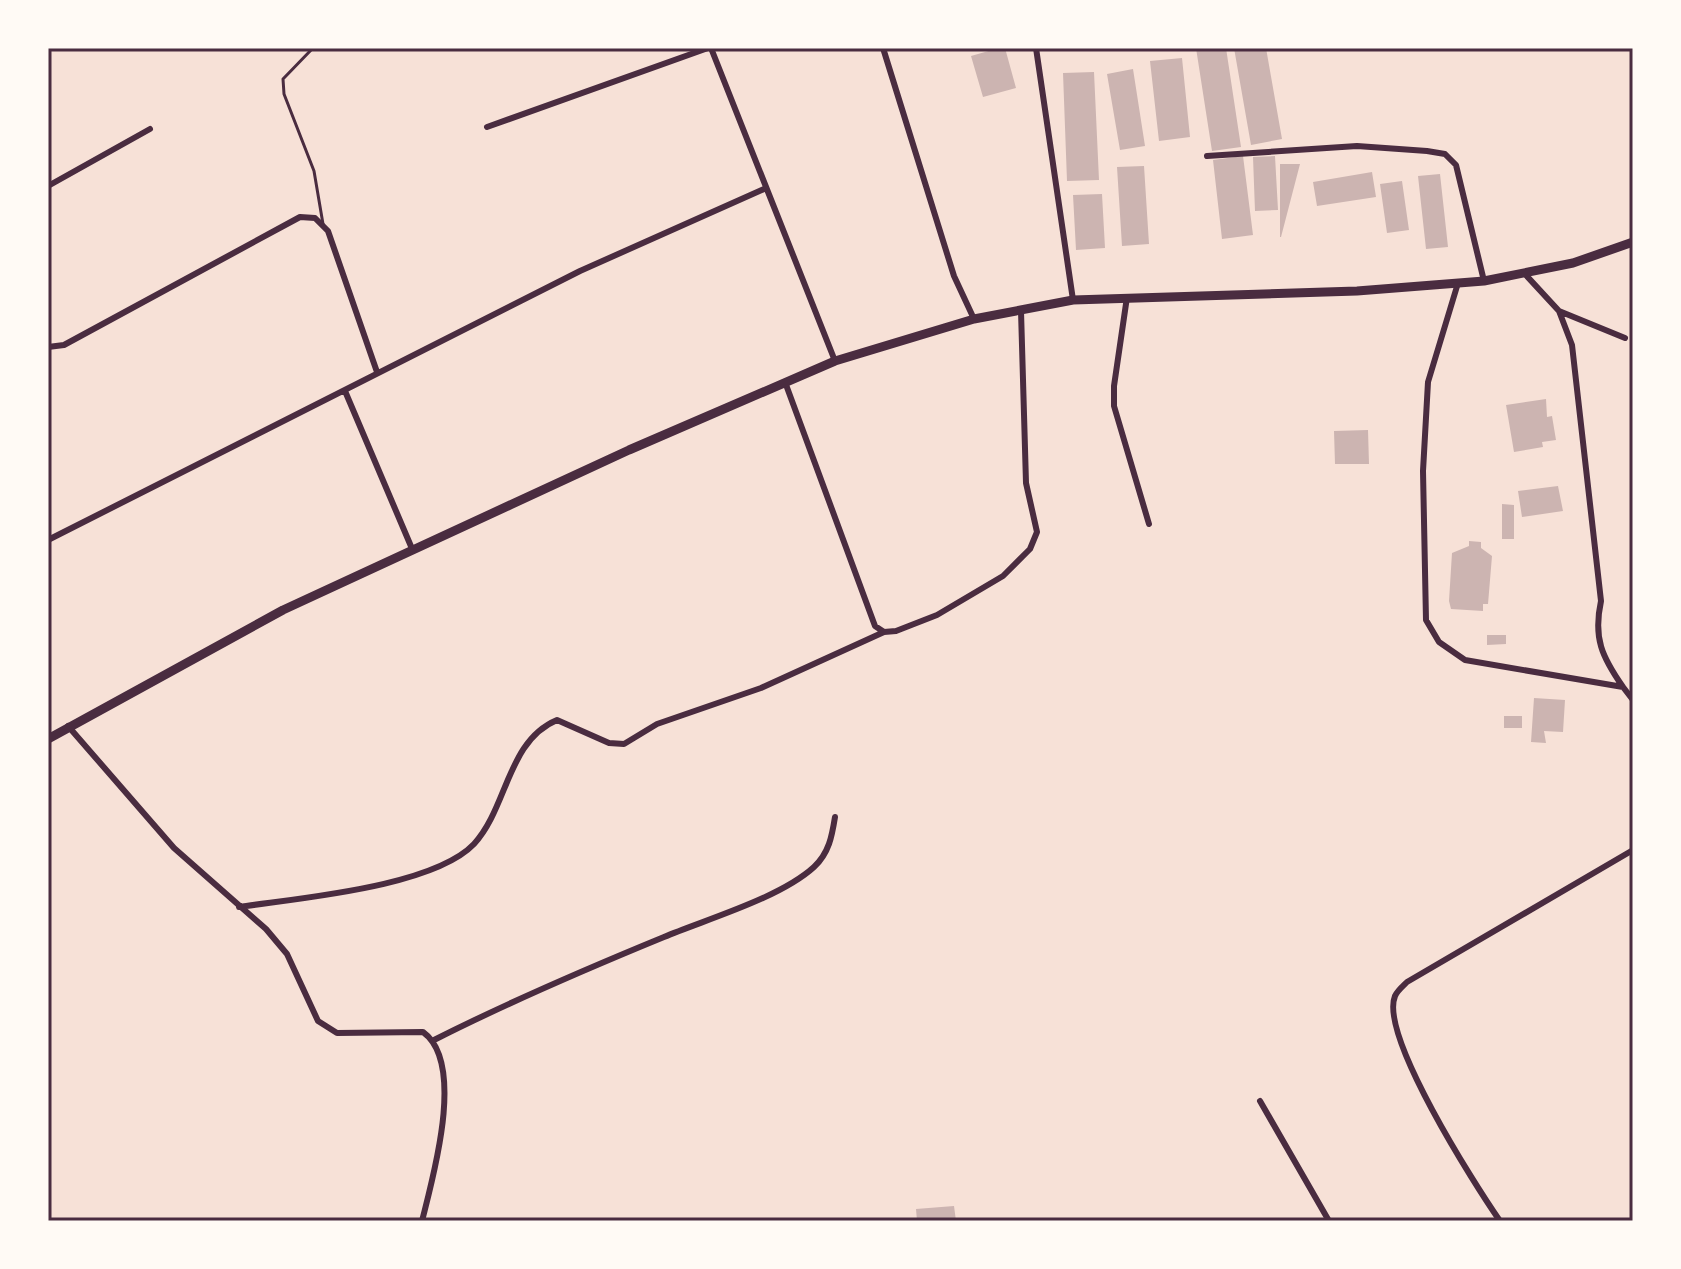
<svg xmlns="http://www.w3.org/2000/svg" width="1681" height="1269" font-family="'Space Grotesk',sans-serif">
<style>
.building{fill:#ccb4b1}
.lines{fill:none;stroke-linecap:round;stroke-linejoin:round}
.service{stroke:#4a2c40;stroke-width:3}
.minor{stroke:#4a2c40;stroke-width:6}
.secondary{stroke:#4a2c40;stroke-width:9}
.neatline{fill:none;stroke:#4a2c40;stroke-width:3}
</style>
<rect width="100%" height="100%" fill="#f7e1d7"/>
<path class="building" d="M999,48H1005L1016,88L983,97L971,56Z
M1196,48H1226L1241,147L1212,151Z
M1234,48H1266L1282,139L1251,145Z
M1182,58L1190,137L1159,141L1150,61Z
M1133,69L1145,146L1120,150L1107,74Z
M1094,72L1099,180L1067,181L1063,73Z
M1243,156L1253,235L1222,239L1213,160Z
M1275,156L1278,210L1255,211L1253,157Z
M1280,164H1300L1281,237H1280Z
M1144,166L1149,244L1122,246L1117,167Z
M1372,172L1376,197L1317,206L1313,182Z
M1440,174L1448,247L1426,249L1418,176Z
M1402,181L1409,230L1387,233L1380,184Z
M1102,194L1105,248L1076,250L1073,195Z
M1546,399L1547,417L1552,416L1556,440L1542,442L1543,447L1514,452L1506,405Z
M1368,430L1369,464H1335L1334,431Z
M1558,486L1563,511L1522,517L1518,491Z
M1502,504L1514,505V539H1502Z
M1469,541L1481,542V548L1492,556L1488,604H1483V611L1451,609L1449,601L1452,553L1469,546Z
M1487,635H1506V644L1487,645Z
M1534,698L1565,700L1563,732L1544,731L1546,743L1531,742Z
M1504,716H1522V728H1504Z
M954,1206L956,1221H917L916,1209Z"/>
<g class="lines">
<path class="service" d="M313,48L283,79L284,94L314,171L323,224"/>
<path class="minor" d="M711,48L835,361
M883,48L954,276L974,319
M1036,48L1073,300
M487,127L708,48
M1207,156L1357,146L1427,151L1445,154L1456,165L1484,281
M48,186L150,129
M1524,273L1559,311L1572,345L1601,601C1593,638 1602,657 1623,687
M1458,283L1428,382L1423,471L1426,620L1439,642L1465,660L1623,687L1633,700
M1127,297L1114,386V406L1149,524
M1559,311L1625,338
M48,347L64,345L300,217L315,218L328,231L377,372
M785,382L875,626L884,632L896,631L937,615L1003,576L1030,549L1037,532L1026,483L1021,311
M345,391L413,551
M48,540L580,271L764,189
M68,726L174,848L266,929L287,954L318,1021L337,1033L423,1032C466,1063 433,1177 422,1221
M239,907C299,898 433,887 474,844C508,807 507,741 557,720L609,743L624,744L657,724L761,688L884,632
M434,1040C509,1002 586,969 664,937C707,919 780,898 814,867C829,853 832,836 835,817
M1260,1101L1329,1221
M1500,1221C1475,1185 1379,1035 1395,996C1397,991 1404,985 1407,982L1633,850"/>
<path class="secondary" d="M48,739L283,610L629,450L835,361L974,319L1073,300L1357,291L1484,281L1573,263L1633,242"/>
</g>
<rect width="1681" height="1269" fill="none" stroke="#fffaf5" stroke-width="100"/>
<rect x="50" y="50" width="1581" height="1169" class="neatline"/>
</svg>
